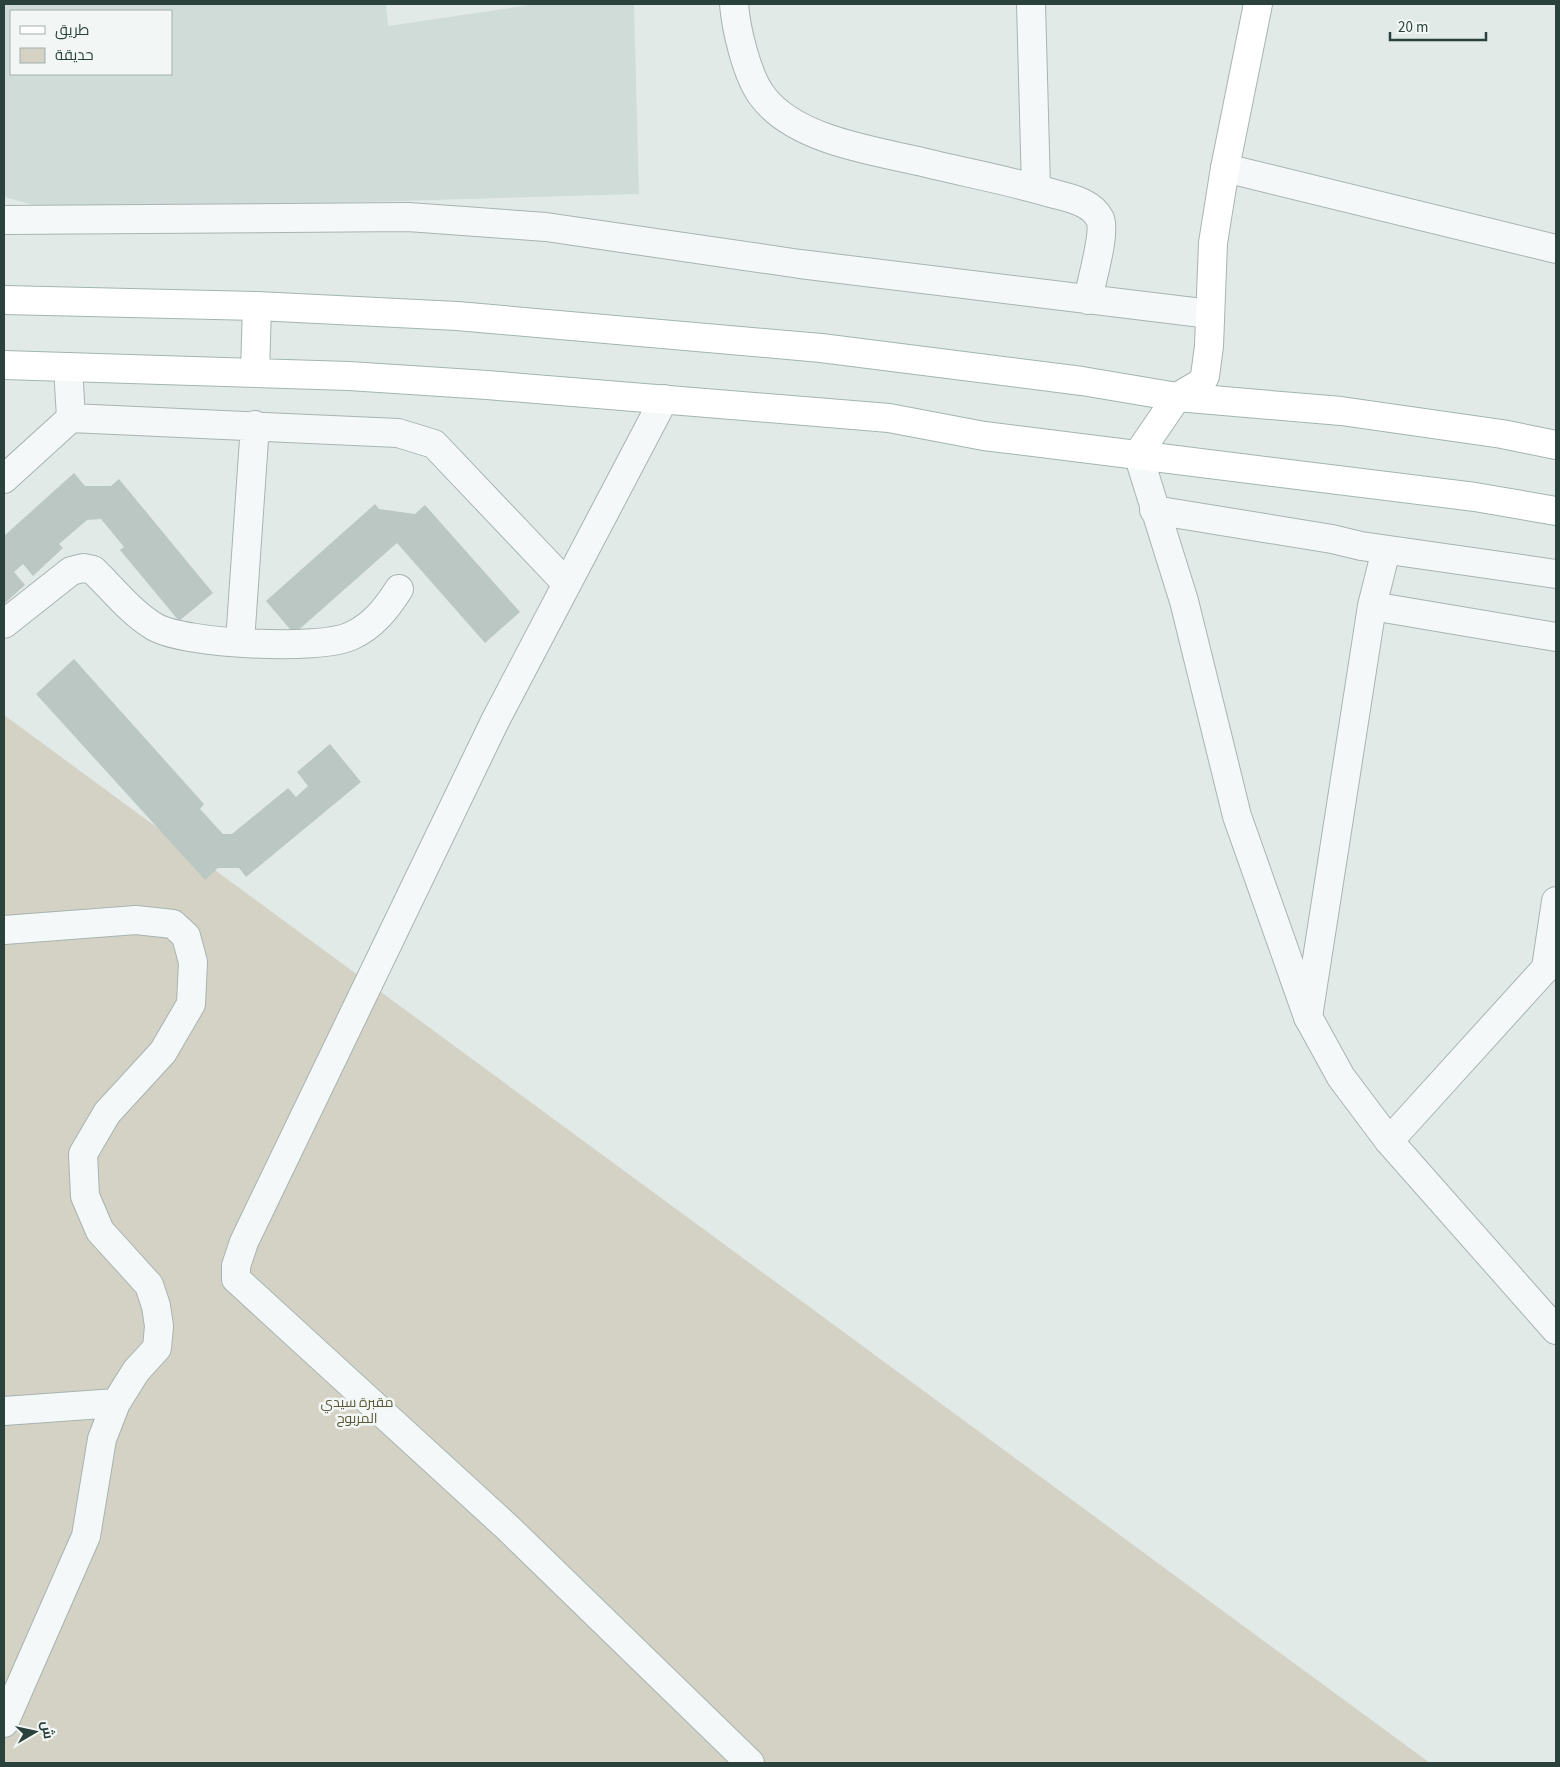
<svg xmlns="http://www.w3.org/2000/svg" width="1560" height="1767" font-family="'Source Sans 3',Cairo,sans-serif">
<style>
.built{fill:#d0dcd8;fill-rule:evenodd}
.green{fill:#d4d2c4}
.building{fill:#bac7c3}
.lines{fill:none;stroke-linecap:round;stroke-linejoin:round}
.minor-casing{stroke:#a7b4b1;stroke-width:30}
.tertiary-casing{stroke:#a7b4b1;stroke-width:30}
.secondary-casing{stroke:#a7b4b1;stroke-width:30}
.primary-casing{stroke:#a2b5b0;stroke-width:30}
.minor{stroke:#f5f8f8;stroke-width:28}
.tertiary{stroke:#f5f8f8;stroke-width:28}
.secondary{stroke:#fff;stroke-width:28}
.primary{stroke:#fff;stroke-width:28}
.labels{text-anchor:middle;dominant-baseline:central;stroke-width:5;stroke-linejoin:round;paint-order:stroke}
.park-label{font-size:14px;fill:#5d5a39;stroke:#f2f7f6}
</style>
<rect width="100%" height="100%" fill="#e2eae8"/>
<path class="built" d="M4,4H386L388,26L537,4H634L639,194L55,211L4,197ZM11,11H171V74H11Z"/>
<path class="green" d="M4,715L1430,1763H4Z"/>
<path class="building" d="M74,473L85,486H111L119,479L213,593L179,621L120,550L124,547L101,519L87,520L59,544L63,548L33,576L23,564L14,572L25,585L4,604V536Z
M375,504L379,509L415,514L425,505L520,612L485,643L397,543L294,634L266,601Z
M74,659L204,804L200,809L223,834H232L288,788L296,797L308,786L297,772L330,744L361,782L246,877L239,868H218L205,880L36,694Z"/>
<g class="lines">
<defs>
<path id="minor" d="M734,4C736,29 747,77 763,97C795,139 869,150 918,161C962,172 1007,180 1051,193C1068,198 1091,201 1100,219C1106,233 1091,282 1088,300
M1031,4L1036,188
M1225,168L1556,249
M4,220L408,217L546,227L800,264L1210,314
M68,367L71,418
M664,399L495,721L244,1242L236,1266V1279L507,1527L750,1763
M4,479L71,418L398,433L434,444L567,584
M1372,606L1556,637
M4,624L71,571L83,568L93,570C112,588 131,613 155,627C185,644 319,651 351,636C373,626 387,608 399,589
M240,642L255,425
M4,930L136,920L173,924L186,936L193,962L191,1004L163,1052L107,1113L83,1154L85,1196L100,1231L149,1285L156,1306L159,1326L157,1348L136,1371L116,1403L102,1439L86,1536L4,1723
M1308,1017L1372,606L1386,550
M1389,1141L1546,968L1556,901
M4,1411L116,1403"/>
<path id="tertiary" d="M1138,454L1184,601L1237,816L1308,1017L1341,1077L1389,1141L1556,1330
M1154,510L1332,539L1361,546L1556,574"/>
<path id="secondary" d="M1138,454L1177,397L1201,383L1205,376L1209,346L1213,243L1225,168L1258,4"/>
<path id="primary" d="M4,300L257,306L457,316L821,348L1082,381L1177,397L1341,411L1502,434L1556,445
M4,365L349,376L487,385L889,418L984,436L1475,497L1556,511
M255,373L257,306"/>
</defs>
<use href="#minor" class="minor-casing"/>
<use href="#tertiary" class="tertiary-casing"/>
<use href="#secondary" class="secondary-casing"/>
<use href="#primary" class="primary-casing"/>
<use href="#minor" class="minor"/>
<use href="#tertiary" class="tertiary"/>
<use href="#secondary" class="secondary"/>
<use href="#primary" class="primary"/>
</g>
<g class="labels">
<g class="park-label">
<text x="357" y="1403">مقبرة سيدي<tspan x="357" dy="16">المربوح</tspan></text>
</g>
</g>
<rect width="1560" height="1767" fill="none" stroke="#2b423c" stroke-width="10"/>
<rect x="10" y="10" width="162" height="65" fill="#f2f7f6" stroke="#a2afac"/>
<rect x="20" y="26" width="25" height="8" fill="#ffffff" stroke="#a2afac"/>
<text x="55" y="35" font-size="15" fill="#2b423c">طريق</text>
<rect x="20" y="48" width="25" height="15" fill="#d4d2c4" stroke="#a2afac"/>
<text x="55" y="60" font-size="15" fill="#2b423c">حديقة</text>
<g transform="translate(35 1732) rotate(81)" stroke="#f2f7f6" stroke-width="4" paint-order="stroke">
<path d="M0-4L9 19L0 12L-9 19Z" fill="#2b423c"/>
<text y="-8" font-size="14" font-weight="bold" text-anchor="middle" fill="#2b423c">ش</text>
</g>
<path d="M1390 32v8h96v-8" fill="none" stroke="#2b423c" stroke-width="2.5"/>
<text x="1398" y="32" font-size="15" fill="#2b423c" stroke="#f2f7f6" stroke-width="4" paint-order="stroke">20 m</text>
</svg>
